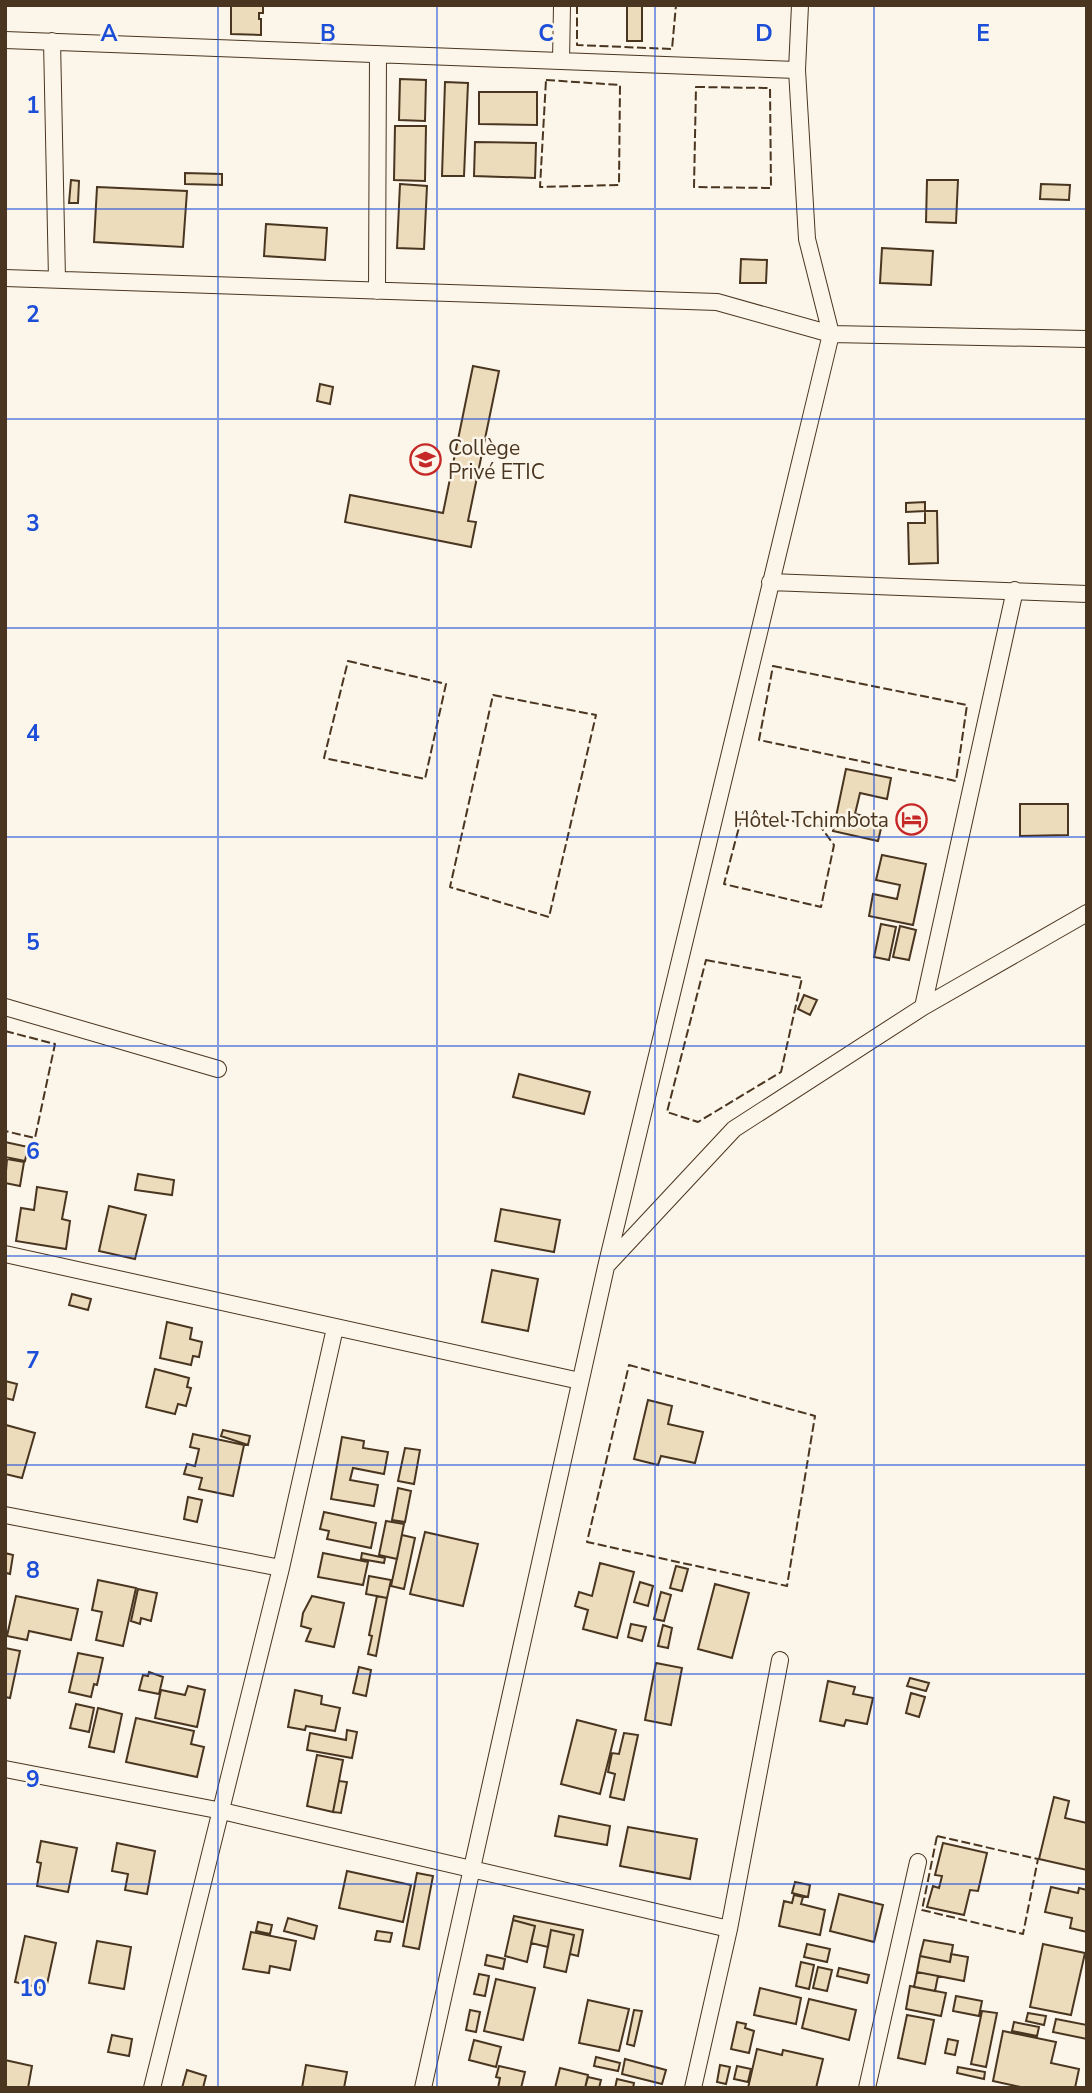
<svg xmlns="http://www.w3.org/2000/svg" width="1092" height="2093" font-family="'Nunito Sans',sans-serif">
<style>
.building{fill:#ecdcbc;stroke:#4a3520;stroke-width:2}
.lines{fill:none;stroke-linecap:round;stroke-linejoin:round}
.street-casing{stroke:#4a3520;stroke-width:18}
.street{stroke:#fbf6e9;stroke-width:16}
.fence{stroke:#4a3520;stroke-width:2;stroke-dasharray:9 3.5;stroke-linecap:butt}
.grid{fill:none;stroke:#1d4ed8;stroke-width:2;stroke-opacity:0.55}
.labels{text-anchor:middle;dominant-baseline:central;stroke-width:5;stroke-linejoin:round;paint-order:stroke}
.poi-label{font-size:21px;fill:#4a3520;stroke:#fbf6e9;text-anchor:start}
.grid-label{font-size:23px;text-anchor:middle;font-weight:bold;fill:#1d4ed8;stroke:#fbf6e9;stroke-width:5;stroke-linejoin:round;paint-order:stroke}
</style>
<rect width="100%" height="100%" fill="#fbf6e9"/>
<path class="building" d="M231,5H263V13H259V19H261V35L231,34Z
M627,5H642V41H627Z
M400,79L426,80L425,121L399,120Z
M445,82L468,83L464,176H442Z
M479,92H537V125L479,124Z
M395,126H426L425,181L394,180Z
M475,142L536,143L535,178L474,176Z
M185,173L222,174V185L185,184Z
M71,180L79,181L78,203H69Z
M927,180H958L956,223L926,222Z
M400,184L427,186L424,249L397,248Z
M1041,184L1070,185L1069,200L1040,199Z
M97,187L187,191L183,247L94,242Z
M266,224L327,228L325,260L264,256Z
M882,248L933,251L931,285L880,283Z
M741,259L767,260L766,283H740Z
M473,366L499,371L468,521L476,522L471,547L345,522L350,495L443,513Z
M320,384L333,387L330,404L317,401Z
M925,502V511L906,512V503Z
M925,511H937L938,563L909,564L908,523H925Z
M846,769L891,778L887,799L860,793L855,814L883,820L878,841L833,831Z
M1020,804H1068V835L1020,836Z
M882,855L926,864L913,925L869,916L873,894L897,899L900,885L876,880Z
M881,924L896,927L889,960L874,957Z
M900,926L916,930L909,960L893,957Z
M804,995L817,1000L810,1015L798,1009Z
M519,1074L590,1092L584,1114L513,1097Z
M5,1142L28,1147L25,1161L5,1157Z
M7,1159L24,1162L20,1186L5,1183Z
M138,1174L174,1180L172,1195L135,1190Z
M37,1187L67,1192L62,1219L70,1221L66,1249L16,1241L21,1208L34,1210Z
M109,1206L146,1215L135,1259L99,1251Z
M501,1209L560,1220L554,1252L495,1241Z
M492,1270L538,1279L528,1331L482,1322Z
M72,1294L91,1299L88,1310L69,1305Z
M167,1322L192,1328L190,1339L202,1342L199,1357L193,1356L191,1365L160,1358Z
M155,1369L189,1378L187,1387L191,1388L186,1406L178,1404L175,1414L146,1407Z
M5,1381L17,1384L13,1400L5,1398Z
M648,1400L672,1406L668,1424L703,1432L695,1463L661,1456L658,1465L634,1459Z
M6,1425L35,1433L22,1478L5,1474Z
M223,1430L250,1436L248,1445L221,1436Z
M193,1434L244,1445L233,1496L199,1489L202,1478L184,1474L187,1464L195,1466L199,1449L190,1447Z
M342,1437L364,1441L363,1448L388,1452L384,1474L353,1468L350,1480L378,1485L374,1506L331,1499Z
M405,1448L420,1450L414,1484L398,1481Z
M398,1488L411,1491L405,1522L392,1520Z
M188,1497L202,1500L197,1522L184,1519Z
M324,1512L376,1523L371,1548L327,1539L329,1531L320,1529Z
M386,1521L404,1524L397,1559L379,1555Z
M425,1532L478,1544L463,1606L410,1594Z
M402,1535L415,1538L404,1589L391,1586Z
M5,1553L13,1555L10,1574L6,1573L5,1576Z
M323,1553L368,1562L363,1585L318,1577Z
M362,1553L385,1558L384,1563L361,1559Z
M600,1563L634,1572L617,1638L583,1629L588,1610L575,1606L579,1592L592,1596Z
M676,1566L688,1569L682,1591L670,1588Z
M369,1576L391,1580L387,1598L366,1594Z
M98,1580L136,1588L123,1646L96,1640L102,1612L92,1610Z
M640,1582L653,1586L648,1606L634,1602Z
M715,1584L749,1593L732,1658L698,1649Z
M138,1589L157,1593L151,1621L141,1618L140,1624L131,1621Z
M661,1592L671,1595L664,1621L654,1619Z
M16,1596L78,1609L71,1640L29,1631L27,1640L7,1636Z
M312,1596L344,1603L334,1647L306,1641L311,1629L301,1626L303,1613Z
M377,1596L387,1598L376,1656L368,1654L372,1636L369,1635Z
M631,1624L646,1627L642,1641L628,1637Z
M663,1625L672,1628L668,1648L658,1646Z
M5,1648L20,1651L10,1698L5,1697Z
M78,1653L103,1658L97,1685L94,1684L91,1697L69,1692Z
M656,1663L682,1668L671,1725L645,1720Z
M359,1667L371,1670L366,1696L353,1693Z
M149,1672L163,1677L159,1694L139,1690L143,1675L148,1676Z
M910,1678L929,1683L926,1691L907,1686Z
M828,1681L855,1687L853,1694L873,1698L867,1724L846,1720L844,1726L820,1721Z
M188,1686L205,1690L197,1727L155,1718L161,1690L185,1695Z
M295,1690L322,1696L321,1704L340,1708L335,1731L306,1726L305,1730L288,1727Z
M911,1693L925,1697L919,1717L906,1713Z
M76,1704L94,1708L89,1732L70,1728Z
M98,1708L122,1714L114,1752L89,1747Z
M136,1718L194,1731L191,1744L204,1747L197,1777L126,1762Z
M577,1720L616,1730L600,1794L561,1784Z
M347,1730L357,1732L352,1758L307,1750L310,1733L346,1740Z
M624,1733L638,1735L624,1800L610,1797L615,1774L608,1772L612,1753L619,1754Z
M317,1755L343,1760L333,1812L307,1806Z
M339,1781L347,1782L341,1813L333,1812Z
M1054,1797L1069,1801L1065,1818L1087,1823V1870L1039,1859Z
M559,1816L610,1826L607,1845L555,1836Z
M628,1827L697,1839L690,1879L620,1866Z
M41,1841L77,1848L68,1892L37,1886L41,1863L37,1862Z
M117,1843L155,1851L147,1894L125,1890L128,1874L112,1871Z
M943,1843L987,1853L978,1891L970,1890L964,1915L927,1907L933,1886L939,1888L942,1876L935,1875Z
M347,1871L411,1885L403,1922L339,1908Z
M417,1873L433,1876L419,1949L403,1946Z
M795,1882L810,1885L808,1897L792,1893Z
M1051,1887L1078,1893L1079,1888L1087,1890V1932L1070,1928L1072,1918L1045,1912Z
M839,1894L883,1905L874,1942L830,1931Z
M794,1895L803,1897L801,1904L825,1910L820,1935L779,1926L784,1901L792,1903Z
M514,1916L583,1930L578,1956L570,1954L574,1935L551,1930L548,1947L531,1943L535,1926L513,1920Z
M288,1918L317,1926L314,1939L284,1931Z
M513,1920L535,1926L527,1962L505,1956Z
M258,1922L272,1925L270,1934L256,1931Z
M551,1930L574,1935L566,1972L544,1967Z
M377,1931L392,1933L390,1942L375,1940Z
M251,1932L296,1941L290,1970L270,1966L269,1973L243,1969Z
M25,1936L56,1943L46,1989L15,1982Z
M924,1940L953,1945L950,1962L920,1956Z
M97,1941L131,1947L124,1989L89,1983Z
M807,1944L830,1949L827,1962L804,1957Z
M1043,1944L1085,1953L1071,2015L1030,2007Z
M951,1954L968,1957L964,1981L917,1972L920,1956L950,1962Z
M487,1955L505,1959L503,1969L485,1965Z
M801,1962L814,1965L809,1989L796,1986Z
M818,1967L832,1970L827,1991L813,1988Z
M839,1968L869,1975L867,1983L837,1976Z
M917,1972L938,1976L935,1991L914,1987Z
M479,1974L489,1976L485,1996L474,1994Z
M496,1979L535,1988L523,2040L484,2031Z
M910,1986L946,1993L941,2016L906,2009Z
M760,1988L801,1998L796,2024L754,2015Z
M956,1996L982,2001L979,2016L953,2011Z
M809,1999L856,2010L849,2040L802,2028Z
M588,2000L629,2009L619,2051L579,2043Z
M470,2010L480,2012L476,2032L466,2030Z
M634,2010L642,2011L634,2046L627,2044Z
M982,2011L997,2013L986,2067L971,2064Z
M1028,2013L1046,2016L1044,2025L1026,2021Z
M907,2015L934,2020L925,2064L898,2058Z
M1056,2019L1087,2025V2039L1053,2032Z
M737,2022L746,2024L745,2028L754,2031L749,2053L731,2049Z
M1014,2022L1039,2027L1037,2036L1012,2031Z
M1003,2031L1056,2042L1051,2063L1079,2069L1075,2088H1025L993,2081Z
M112,2035L132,2039L129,2056L108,2052Z
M948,2039L958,2041L955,2055L945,2053Z
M474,2040L501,2047L496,2067L469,2060Z
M757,2049L782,2055L783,2050L823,2059L816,2088H748Z
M596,2057L620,2063L618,2071L594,2066Z
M625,2059L666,2070L662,2084L622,2074Z
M5,2060L32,2066L28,2088H5Z
M306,2065L347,2072L344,2088H302Z
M720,2065L730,2067L726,2084L717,2082Z
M499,2066L525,2072L521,2088H498L500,2078L496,2077Z
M737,2066L751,2069L748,2082L734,2079Z
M958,2067L985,2072L984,2079L957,2073Z
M560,2068L588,2075L585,2088H555Z
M187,2070L206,2076L203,2088H182Z
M588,2077L601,2080L599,2088H585Z
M617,2079L634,2083L633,2088H615Z"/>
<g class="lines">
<defs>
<path id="street" d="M5,40L797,70
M52,41L57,279
M561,61L562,5
M5,278L717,302L831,334L1087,339
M377,291L378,54
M770,582L1087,594
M5,1007L218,1069
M923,1007L1015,590
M5,1254L580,1381
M607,1265L734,1129L923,1007L1087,913
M5,1515L281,1568
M5,1769L222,1811L729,1929
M152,2088L281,1568L335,1328
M423,2088L606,1267L831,334L807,239L797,70L800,5
M693,2088L729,1929L780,1660
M867,2088L918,1862"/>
</defs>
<use href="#street" class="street-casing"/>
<use href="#street" class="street"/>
<path class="fence" d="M577,5V45L672,49L676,5
M546,80L620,85L619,185L540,187Z
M696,87L770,88L771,188L694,187Z
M348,661L446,684L425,779L324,758Z
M773,666L967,705L956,781L759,740Z
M493,695L596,715L549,917L450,887Z
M743,812L820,826L834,845L821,907L724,884Z
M706,960L802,978L781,1072L698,1122L667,1112Z
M5,1031L55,1044L35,1138L5,1131
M629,1365L815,1416L787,1586L587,1542Z
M937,1836L1038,1859L1023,1934L922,1910Z"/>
</g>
<path class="grid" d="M218,5V2088M437,5V2088M655,5V2088M874,5V2088M5,209H1087M5,419H1087M5,628H1087M5,837H1087M5,1046H1087M5,1256H1087M5,1465H1087M5,1674H1087M5,1884H1087"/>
<defs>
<symbol id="school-ring" viewBox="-11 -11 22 22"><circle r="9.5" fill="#fbf6e9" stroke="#c62828" stroke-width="1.5"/><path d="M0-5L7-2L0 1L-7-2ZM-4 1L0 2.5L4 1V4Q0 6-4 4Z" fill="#c62828"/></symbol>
<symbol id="hotel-ring" viewBox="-11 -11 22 22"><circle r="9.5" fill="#fbf6e9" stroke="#c62828" stroke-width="1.5"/><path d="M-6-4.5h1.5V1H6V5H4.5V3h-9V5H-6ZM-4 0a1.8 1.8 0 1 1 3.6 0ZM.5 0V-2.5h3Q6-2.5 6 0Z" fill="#c62828"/></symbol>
</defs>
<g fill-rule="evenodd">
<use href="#school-ring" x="408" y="442" width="35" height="35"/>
<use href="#hotel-ring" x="894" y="802" width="35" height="35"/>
</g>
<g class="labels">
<g class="poi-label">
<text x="448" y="448">Collège<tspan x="448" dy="24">Privé ETIC</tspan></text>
<text x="889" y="820" text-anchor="end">Hôtel Tchimbota</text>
</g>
</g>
<g class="grid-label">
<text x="109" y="41">A</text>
<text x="328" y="41">B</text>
<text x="546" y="41">C</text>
<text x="764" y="41">D</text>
<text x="983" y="41">E</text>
<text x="33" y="113">1</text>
<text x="33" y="322">2</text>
<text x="33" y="531">3</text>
<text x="33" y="741">4</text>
<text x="33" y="950">5</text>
<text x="33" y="1159">6</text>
<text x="33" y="1368">7</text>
<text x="33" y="1578">8</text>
<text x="33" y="1787">9</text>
<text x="33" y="1996">10</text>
</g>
<rect width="1092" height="2093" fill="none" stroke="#4a3520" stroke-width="14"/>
</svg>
